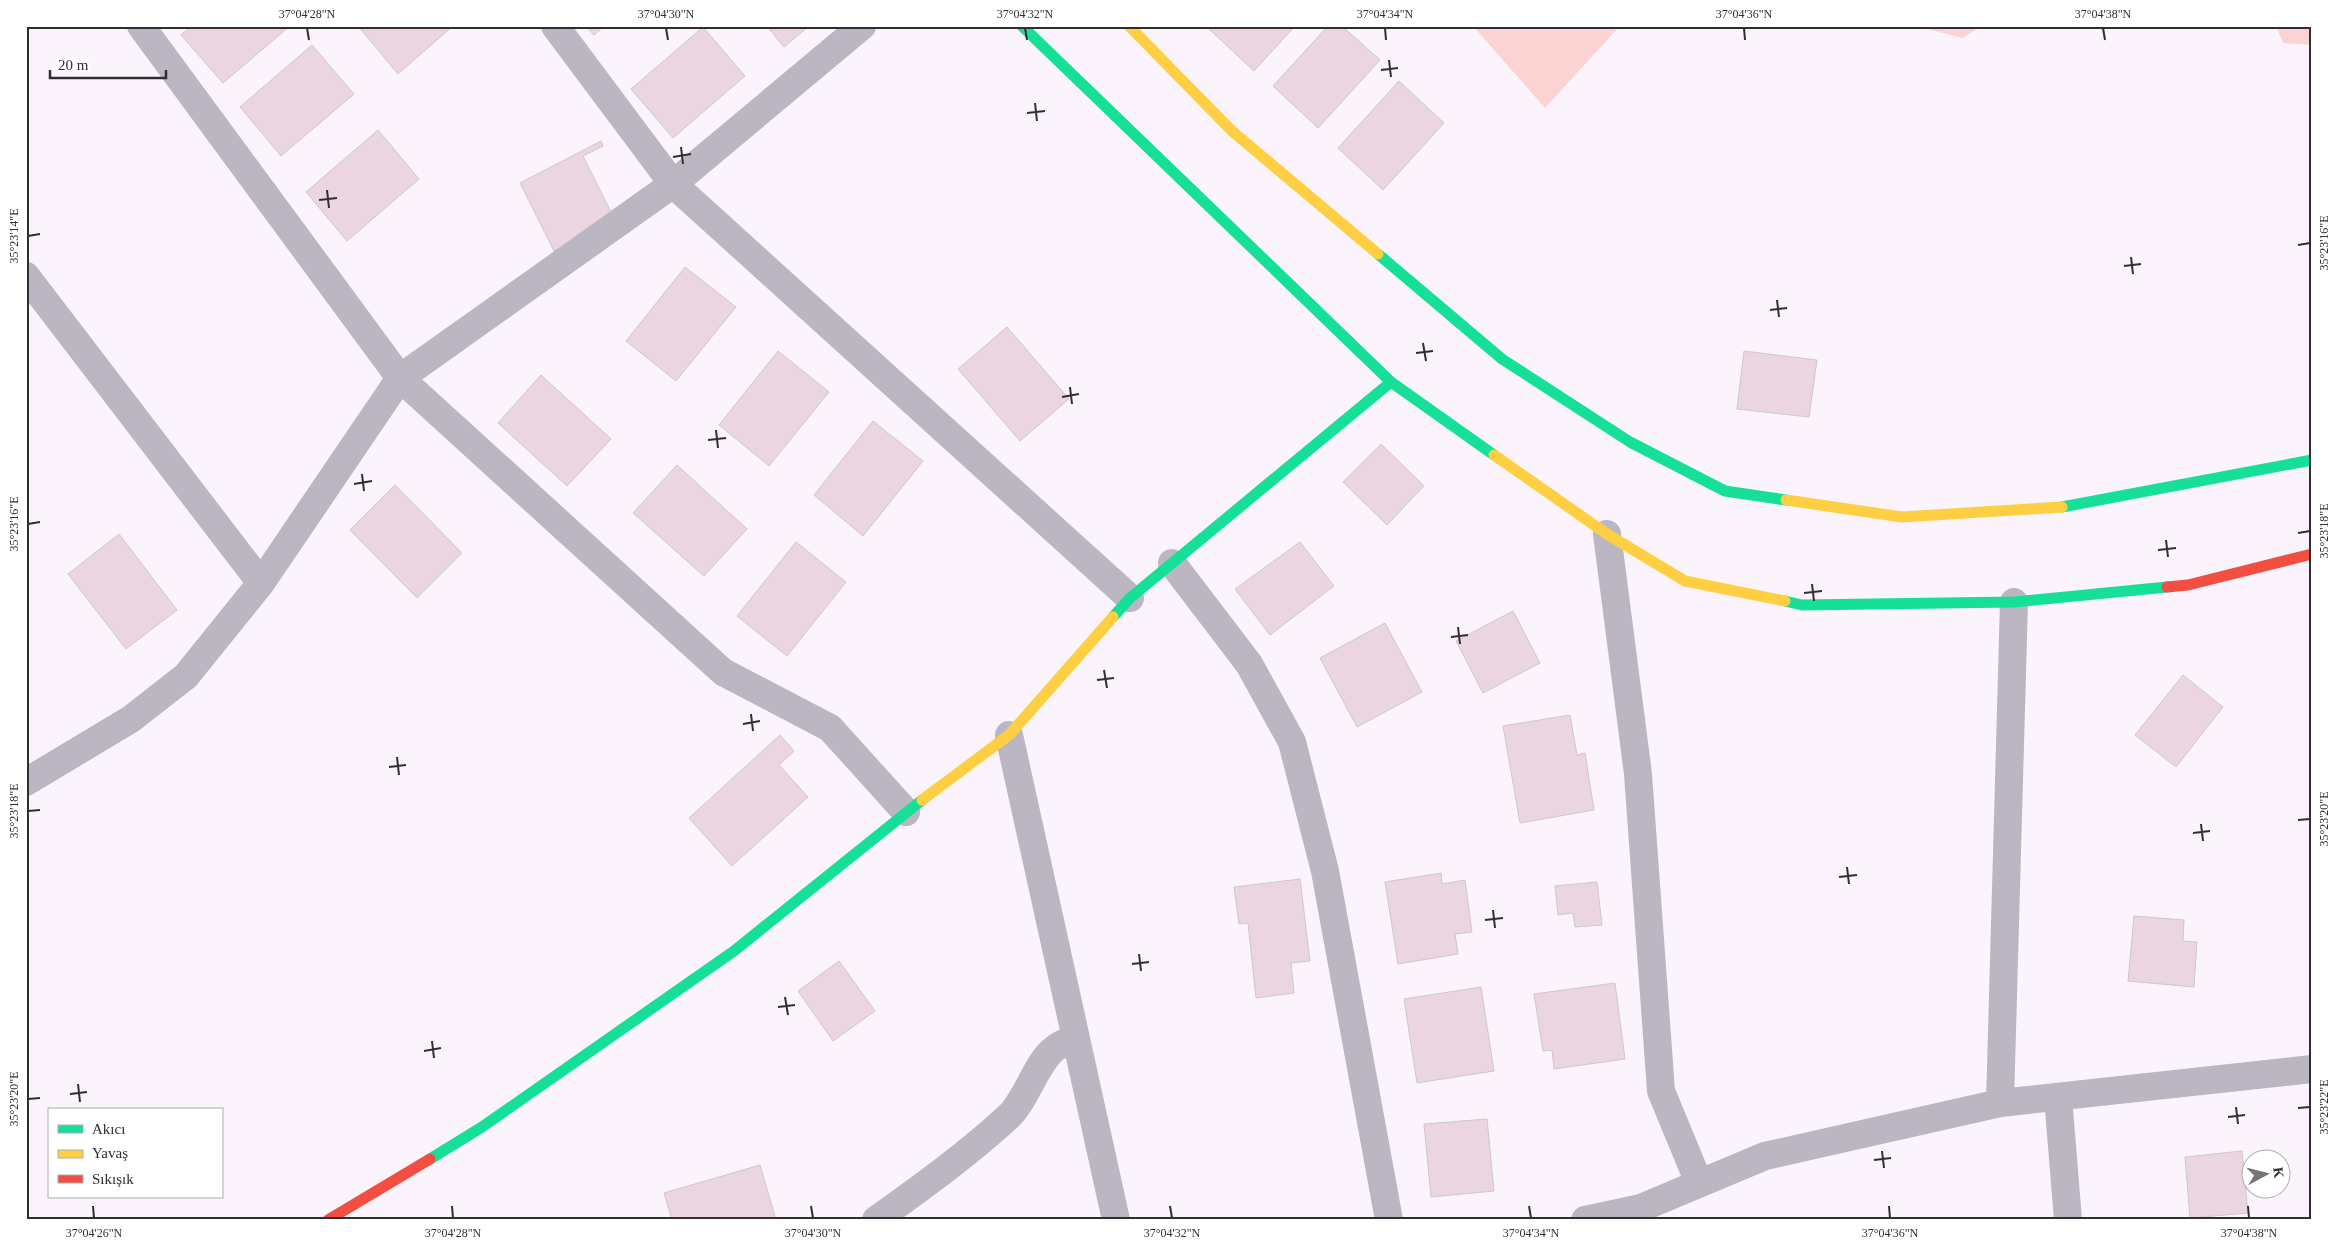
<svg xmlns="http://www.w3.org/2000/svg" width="2338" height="1246" font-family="'Times New Roman',serif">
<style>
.green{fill:#fcd3d3}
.building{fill:#ebd5e0;stroke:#cec7cc}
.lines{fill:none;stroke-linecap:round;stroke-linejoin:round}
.street{stroke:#bab7c3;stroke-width:28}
.fast{stroke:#16e098;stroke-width:11}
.slow{stroke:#ffcf43;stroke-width:11}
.jam{stroke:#f24e42;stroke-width:11}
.ticks{fill:none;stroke:#322d33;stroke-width:2}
.neatline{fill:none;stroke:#322d33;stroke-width:2}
.ticks-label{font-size:12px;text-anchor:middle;fill:#322d33}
</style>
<rect width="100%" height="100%" fill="#fbf4fc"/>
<path class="green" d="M1473,26H1620L1545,108Z
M1916,26H1982L1962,38Z
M2276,26H2312V45L2283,43Z"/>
<path class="building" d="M191,26H290L223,83L181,35Z
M358,26H453L398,74Z
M586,26H604L594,35Z
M767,26H809L784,47Z
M1211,26H1295L1254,71L1209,29Z
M1328,26H1342L1380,60L1318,128L1273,86Z
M703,27L745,76L673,138L631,89Z
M312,45L354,94L281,156L240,107Z
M1399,81L1444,123L1383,190L1338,148Z
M378,130L419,179L347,241L306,192Z
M601,141L603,146L583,156L615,220L554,251L520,183Z
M685,267L736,307L676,381L626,341Z
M1007,327L1069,399L1020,441L958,369Z
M778,351L829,392L769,466L719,425Z
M1744,351L1817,360L1809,417L1737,409Z
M541,375L611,439L567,486L498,423Z
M873,421L923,461L863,536L814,495Z
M1381,444L1424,486L1387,525L1343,482Z
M677,465L747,529L704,576L633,513Z
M395,485L462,553L417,598L350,530Z
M119,534L177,610L126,649L68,574Z
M796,542L846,582L787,656L737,616Z
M1300,542L1334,586L1270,635L1235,589Z
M1513,611L1540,663L1483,693L1456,641Z
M1385,623L1422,692L1357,727L1320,658Z
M2183,675L2223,707L2176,767L2135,735Z
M1570,715L1577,755L1585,753L1594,810L1520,823L1503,726Z
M780,735L794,751L779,765L808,797L732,866L689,818Z
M1441,873L1442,884L1465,880L1472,932L1455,934L1458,954L1398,964L1385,882Z
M1300,879L1310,961L1291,963L1294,993L1256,998L1248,923L1239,924L1234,887Z
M1597,882L1602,925L1575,927L1573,913L1558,915L1555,886Z
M2134,916L2184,920L2183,941L2197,942L2194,987L2128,981Z
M839,961L875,1011L833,1041L798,991Z
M1615,983L1625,1059L1554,1069L1552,1050L1543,1051L1534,994Z
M1481,987L1494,1071L1417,1083L1404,999Z
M1487,1119L1494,1191L1431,1197L1424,1124Z
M2242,1151L2248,1213L2190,1218L2185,1157Z
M760,1165L776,1220H672L664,1193Z"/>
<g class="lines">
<path class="street" d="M141,26L400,378L723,672L830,728L906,812
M555,26L673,184L1130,598
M26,276L261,583
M1607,534L1638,774L1661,1091L1699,1183
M1172,563L1249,664L1292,742L1325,871L1389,1220
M1009,735L1116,1220
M26,782L131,719L186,676L261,583L400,378L673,184L862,26
M2058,1097L2068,1220
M2000,1103L2014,602
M876,1220C922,1187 968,1154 1009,1116C1027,1099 1038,1058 1057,1047C1062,1043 1069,1041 1074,1039
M1585,1220L1641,1208L1765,1156L2000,1103L2312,1069"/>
<path class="fast" d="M1022,26L1391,382L1494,455
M1378,254L1502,359L1630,442L1725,491L1786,500
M2062,507L2312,460
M1785,601L1802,605L2014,602L2167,587
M1113,617L1130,598L1391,382
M430,1159L482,1127L734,951L922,800"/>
<path class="slow" d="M1129,26L1232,131L1378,254
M1494,455L1607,534L1685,581L1785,601
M1786,500L1902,517L2062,507
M922,800L1009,735L1113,617"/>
<path class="jam" d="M2167,587L2188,585L2312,554
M328,1220L430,1159"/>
</g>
<path class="ticks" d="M307,28L309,40M666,28L668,40M1025,28L1027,40M1385,28L1386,40M1744,28L1745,40M2103,28L2105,40M1389,60L1391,77M1381,70L1398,68M1035,103L1037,121M1027,113L1045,111M681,147L683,164M673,157L691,154M327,190L329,208M319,200L337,198M28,236L40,234M2298,245L2310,243M2131,257L2133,274M2124,266L2141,264M1777,300L1779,317M1770,310L1787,308M1423,343L1426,361M1416,353L1433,351M1070,387L1072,404M1062,397L1079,394M716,430L718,448M708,440L726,438M362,474L364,491M354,484L372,481M28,524L40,522M2298,533L2310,531M2166,540L2168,557M2158,550L2176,548M1812,584L1814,601M1804,593L1822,591M1458,627L1460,644M1451,637L1468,635M1104,670L1107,688M1097,680L1114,678M751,714L753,731M743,724L760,721M397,757L399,775M389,767L406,765M28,811L40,810M2298,820L2310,819M2201,824L2203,841M2193,833L2210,831M1847,867L1849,884M1839,877L1857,875M1493,910L1495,928M1485,920L1503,918M1139,954L1141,971M1132,964L1149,962M785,997L788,1015M778,1007L795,1005M432,1041L434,1058M424,1051L441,1048M78,1084L80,1102M70,1094L87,1092M28,1099L40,1098M2236,1107L2238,1124M2298,1108L2310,1107M2228,1117L2245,1115M1882,1151L1884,1168M1874,1160L1891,1158M93,1206L94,1218M452,1206L453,1218M811,1206L813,1218M1170,1206L1172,1218M1529,1206L1531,1218M1889,1206L1890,1218M2248,1206L2249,1218"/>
<rect width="2338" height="1246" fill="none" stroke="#ffffff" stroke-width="55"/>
<rect x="48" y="1108" width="175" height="90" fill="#ffffff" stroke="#adabad"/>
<rect x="58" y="1125" width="25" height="8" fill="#16e098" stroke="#adabad"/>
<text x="92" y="1134" font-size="15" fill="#322d33">Akıcı</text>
<rect x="58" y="1150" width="25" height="8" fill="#ffcf43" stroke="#adabad"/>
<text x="92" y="1158" font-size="15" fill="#322d33">Yavaş</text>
<rect x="58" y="1175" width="25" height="8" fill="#f24e42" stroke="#adabad"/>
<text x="92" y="1184" font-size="15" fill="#322d33">Sıkışık</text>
<g transform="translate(2266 1174) rotate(83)"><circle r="24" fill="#ffffff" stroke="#adabad"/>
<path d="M0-4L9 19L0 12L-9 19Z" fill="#787379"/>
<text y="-8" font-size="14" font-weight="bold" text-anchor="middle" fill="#322d33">K</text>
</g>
<path d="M50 70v8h116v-8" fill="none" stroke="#322d33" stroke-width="2.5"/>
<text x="58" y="70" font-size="15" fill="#322d33" stroke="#ffffff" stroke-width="4" paint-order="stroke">20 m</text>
<rect x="28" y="28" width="2282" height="1190" class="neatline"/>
<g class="ticks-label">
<text x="307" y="18">37°04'28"N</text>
<text x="666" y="18">37°04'30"N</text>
<text x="1025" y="18">37°04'32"N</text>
<text x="1385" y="18">37°04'34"N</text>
<text x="1744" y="18">37°04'36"N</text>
<text x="2103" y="18">37°04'38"N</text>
<text transform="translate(14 236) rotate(-90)" y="4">35°23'14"E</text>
<text transform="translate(2324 243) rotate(-90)" y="4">35°23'16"E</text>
<text transform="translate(14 524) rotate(-90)" y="4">35°23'16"E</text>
<text transform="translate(2324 531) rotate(-90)" y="4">35°23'18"E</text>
<text transform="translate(14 811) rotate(-90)" y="4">35°23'18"E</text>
<text transform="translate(2324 819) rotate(-90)" y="4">35°23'20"E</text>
<text transform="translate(14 1099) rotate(-90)" y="4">35°23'20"E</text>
<text transform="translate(2324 1107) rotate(-90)" y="4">35°23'22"E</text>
<text x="94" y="1237">37°04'26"N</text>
<text x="453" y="1237">37°04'28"N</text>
<text x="813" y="1237">37°04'30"N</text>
<text x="1172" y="1237">37°04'32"N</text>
<text x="1531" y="1237">37°04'34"N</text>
<text x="1890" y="1237">37°04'36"N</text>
<text x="2249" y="1237">37°04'38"N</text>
</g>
</svg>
